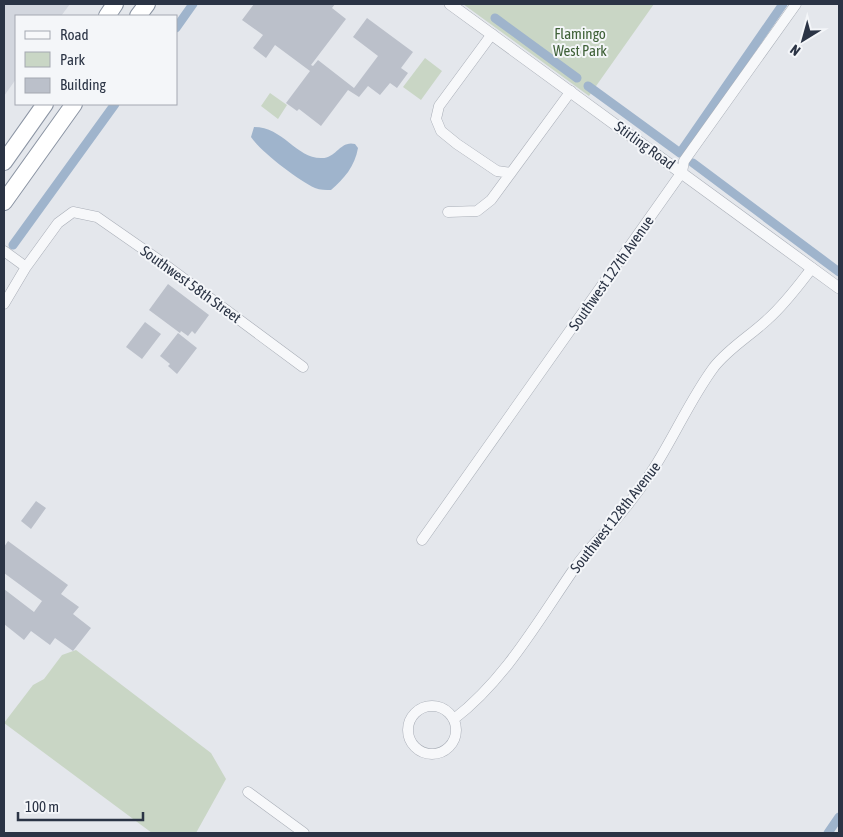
<svg xmlns="http://www.w3.org/2000/svg" width="843" height="837" font-family="'Asap Condensed',sans-serif">
<style>
.built{fill:#d2d6de}
.green{fill:#c9d6c5}
.water{fill:#9fb4cc}
.lines{fill:none;stroke-linecap:round;stroke-linejoin:round}
.canal{stroke:#9fb4cc;stroke-width:9}
.building{fill:#bbc0ca}
.minor-casing{stroke:#a9aeb7;stroke-width:11}
.tertiary-casing{stroke:#a9aeb7;stroke-width:12}
.trunk-casing{stroke:#8b94a3;stroke-width:18}
.minor{stroke:#f7f8fa;stroke-width:10}
.tertiary{stroke:#f7f8fa;stroke-width:11}
.trunk{stroke:#fff;stroke-width:16}
.labels{text-anchor:middle;dominant-baseline:central;stroke-width:4;stroke-linejoin:round;paint-order:stroke}
.park-label{font-size:15px;fill:#3f6138;stroke:#f4f6f9}
.street-label{font-size:15px;fill:#2b3445;stroke:#f4f6f9}
</style>
<rect width="100%" height="100%" fill="#e4e7ec"/>
<path class="built" d="M4,4H70L61,16H16V79L4,96Z"/>
<path class="green" d="M463,4H654L589,96Z
M425,58L442,71L421,100L403,87Z
M270,93L287,105L278,119L261,106Z
M76,650L211,753L226,779L196,833H152L4,723L33,685L44,679L62,655Z"/>
<path class="water" d="M254,127C283,127 296,158 321,158C336,159 340,140 355,144L358,148C355,166 344,179 331,190C326,190 320,190 315,188C298,180 261,152 251,137Z"/>
<g class="lines">
<path class="canal" d="M495,18L577,78
M176,28L193,4
M588,86L680,153L783,4
M693,163L839,272
M13,245L115,104
M828,833L839,817"/>
</g>
<path class="building" d="M254,4H335L332,8L346,19L311,65L313,66L318,60L354,88L378,56L353,37L367,18L413,52L401,68L408,73L397,88L390,83L380,95L368,86L359,97L348,90L321,126L299,109L297,111L286,103L310,71L275,45L266,58L253,48L263,35L242,20Z
M168,284L209,315L195,334L192,331L188,336L181,331L180,333L149,310Z
M145,322L161,334L142,359L126,347Z
M178,333L197,348L177,374L168,366L170,364L160,356Z
M36,501L46,508L31,529L21,521Z
M8,541L68,585L61,594L79,607L73,614L91,628L73,651L55,638L50,645L31,631L24,640L4,624V589L34,612L42,601L4,573V547Z"/>
<g class="lines">
<defs>
<path id="minor" d="M492,34L439,106L436,119L441,131L457,144L497,171L511,173
M448,212L477,211L491,200L571,91
M4,251L26,267
M4,304L26,267L58,223L73,212L97,217L156,258L303,367
M422,540L682,172L684,161L796,4
M408 730a24 24 0 1 1 48 0a24 24 0 1 1-48 0Z
M454,719C505,680 538,621 574,569C585,552 600,538 613,523C628,505 642,487 654,468C675,435 691,398 714,367C729,348 750,336 768,319C785,304 798,286 812,268
M248,792L304,833"/>
<path id="tertiary" d="M450,4L839,288"/>
<path id="trunk" d="M107,16L115,4
M138,16L147,4
M4,162L45,104
M4,202L74,104"/>
</defs>
<use href="#minor" class="minor-casing"/>
<use href="#tertiary" class="tertiary-casing"/>
<use href="#trunk" class="trunk-casing"/>
<use href="#minor" class="minor"/>
<use href="#tertiary" class="tertiary"/>
<use href="#trunk" class="trunk"/>
</g>
<g class="labels">
<g class="park-label">
<text x="580" y="33">Flamingo<tspan x="580" dy="17">West Park</tspan></text>
</g>
<g class="street-label">
<text transform="translate(645 145) rotate(36)">Stirling Road</text>
<text transform="translate(611 273) rotate(-55)">Southwest 127th Avenue</text>
<text transform="translate(191 284) rotate(36)">Southwest 58th Street</text>
<text transform="translate(615 517) rotate(-52)">Southwest 128th Avenue</text>
</g>
</g>
<rect width="843" height="837" fill="none" stroke="#2b3445" stroke-width="10"/>
<rect x="15" y="15" width="162" height="90" fill="#f4f6f9" stroke="#a4a8b1"/>
<rect x="25" y="31" width="25" height="8" fill="#f7f8fa" stroke="#a4a8b1"/>
<text x="60" y="40" font-size="15" fill="#2b3445">Road</text>
<rect x="25" y="52" width="25" height="15" fill="#c9d6c5" stroke="#a4a8b1"/>
<text x="60" y="65" font-size="15" fill="#2b3445">Park</text>
<rect x="25" y="78" width="25" height="15" fill="#bbc0ca" stroke="#a4a8b1"/>
<text x="60" y="90" font-size="15" fill="#2b3445">Building</text>
<g transform="translate(803 40) rotate(217)" stroke="#f4f6f9" stroke-width="4" paint-order="stroke">
<path d="M0-4L9 19L0 12L-9 19Z" fill="#2b3445"/>
<text y="-8" font-size="14" font-weight="bold" text-anchor="middle" fill="#2b3445">N</text>
</g>
<path d="M18 812v8h125v-8" fill="none" stroke="#2b3445" stroke-width="2.5"/>
<text x="25" y="812" font-size="15" fill="#2b3445" stroke="#f4f6f9" stroke-width="4" paint-order="stroke">100 m</text>
</svg>
